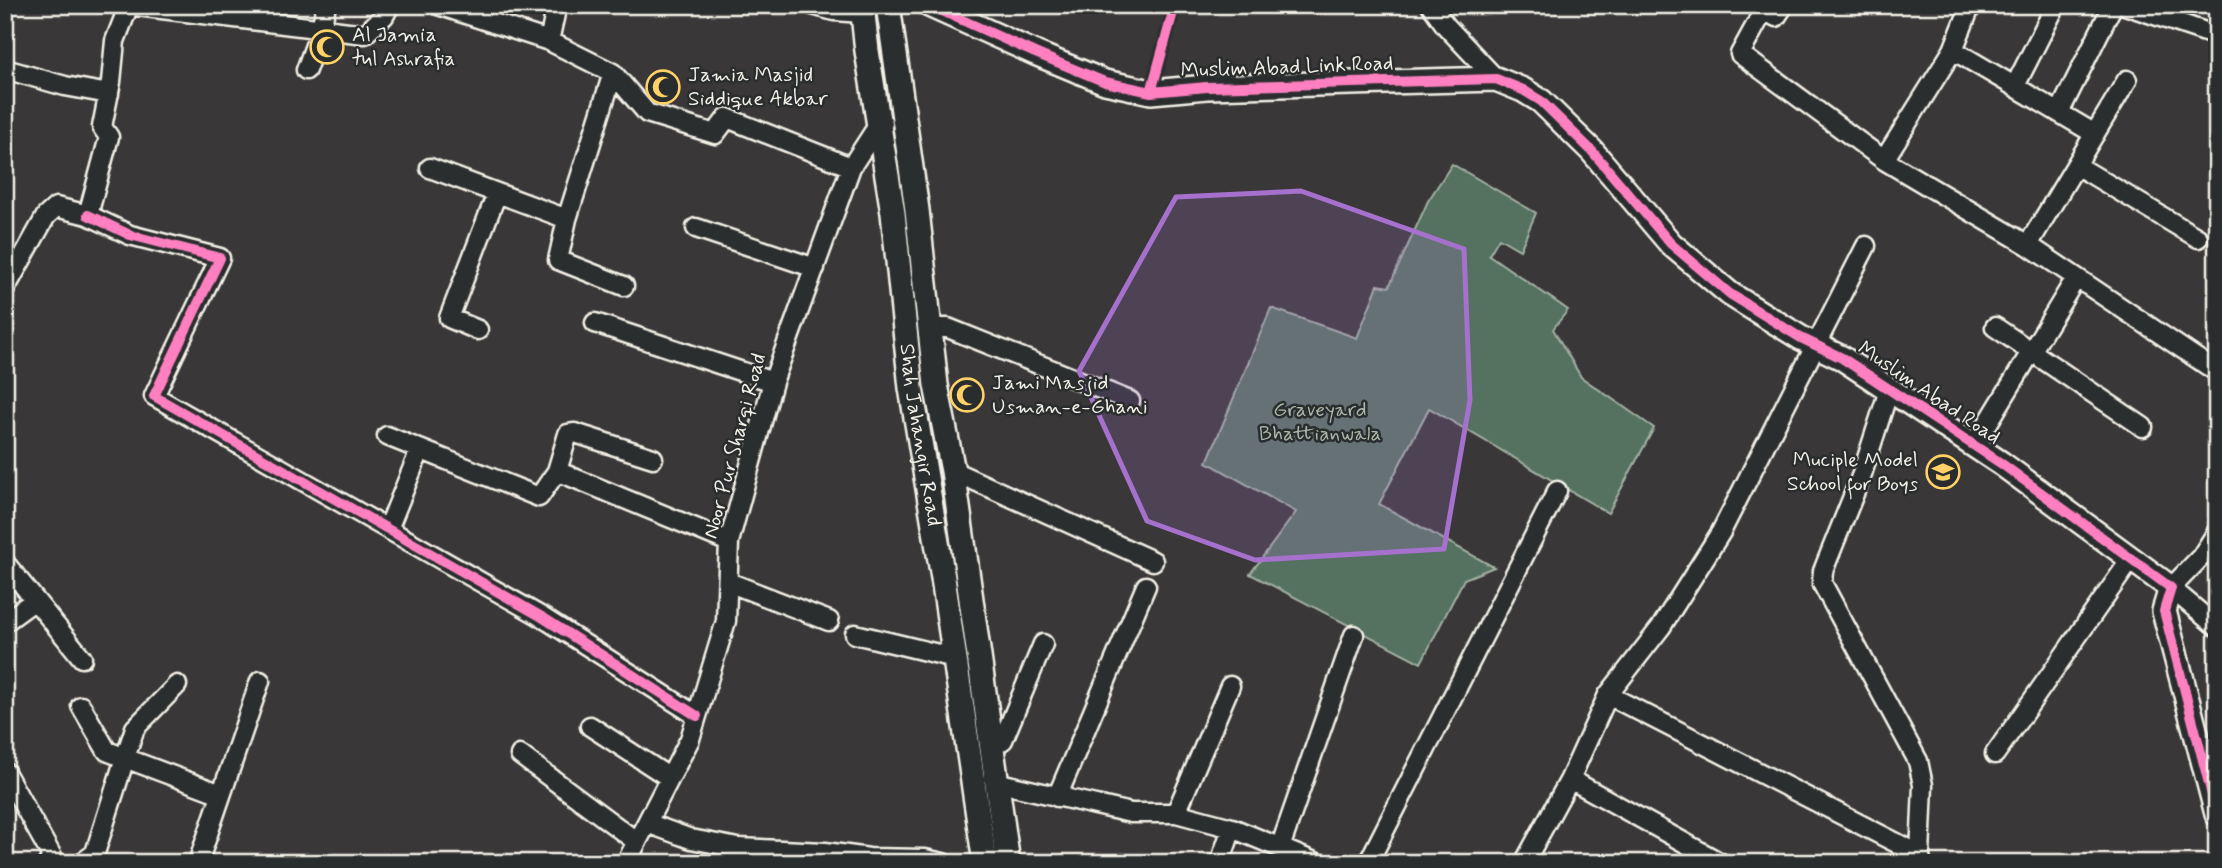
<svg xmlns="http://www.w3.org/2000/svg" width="2222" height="868" font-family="Mynerve,sans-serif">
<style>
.green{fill:#557160;stroke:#a4b1a4;stroke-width:2}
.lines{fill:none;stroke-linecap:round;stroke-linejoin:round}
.street-casing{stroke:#f4f1e8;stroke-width:23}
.secondary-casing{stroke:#f4f1e8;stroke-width:28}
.street{stroke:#2a2d2e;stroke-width:18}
.secondary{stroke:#2a2d2e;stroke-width:23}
.cycleway-casing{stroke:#2a2d2e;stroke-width:15}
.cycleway{stroke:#ff80c0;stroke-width:10}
.marked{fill:#a571cd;fill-opacity:0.2;stroke:#a571cd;stroke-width:5;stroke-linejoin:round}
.labels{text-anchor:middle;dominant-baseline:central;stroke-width:5;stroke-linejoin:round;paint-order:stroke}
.poi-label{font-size:21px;fill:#f4f1e8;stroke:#2a2d2e;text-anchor:start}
.street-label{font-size:21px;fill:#f4f1e8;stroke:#2a2d2e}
.park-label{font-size:21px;fill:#acb7ab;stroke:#2a2d2e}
</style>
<rect width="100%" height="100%" fill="#393738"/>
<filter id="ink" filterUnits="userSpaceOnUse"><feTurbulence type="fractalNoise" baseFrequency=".0143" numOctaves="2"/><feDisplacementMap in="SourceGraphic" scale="14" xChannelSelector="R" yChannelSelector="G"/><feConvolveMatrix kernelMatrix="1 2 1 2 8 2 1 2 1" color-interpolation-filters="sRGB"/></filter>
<g filter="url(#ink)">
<path class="green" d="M1452,164L1536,213L1520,250L1499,238L1489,255L1568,310L1553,329L1581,377L1654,428L1608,513L1429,408L1379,504L1494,567L1464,579L1421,663L1250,574L1296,512L1207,462L1271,308L1357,338L1378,285L1389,287L1428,201Z"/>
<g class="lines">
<defs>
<path id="street" d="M438,5L549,41L557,5
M812,5L834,11L863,13
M1431,5L1446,26L1496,79
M1757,5L1776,17L1784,5
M2125,5L2217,36
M1764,10L1740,54L1884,160L2028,245L2217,372
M549,41L613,73L647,113L715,134L727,118L851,167
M1953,50L2095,134
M5,69L65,86L109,94
M306,70L321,29L326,5
M2015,86L2056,5
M2059,113L2113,5
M1884,160L1953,50L1971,5
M2076,165L2198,238
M430,168L567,219L613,73
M88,215L130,235L220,258L154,396L542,617L697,716
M567,219L558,260L624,286
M696,228L815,268
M2028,245L2127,80
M5,289L46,216L56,207L88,215L109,137L102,127L111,82L115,41L129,5L365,34L384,16L390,5
M595,323L773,382
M1995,327L2143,427
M930,328H948L1130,401
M478,330L449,318L497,193
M1889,390L1862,474L1823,571L1822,583L1918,761L1923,785L1920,855
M387,436L539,497L557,471L568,434L575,433L653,458
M1974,446L2076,278
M557,471L729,542
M953,471L1153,561
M388,529L420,450
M2217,532L2201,557L2171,588L2217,627
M5,563L82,658
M728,582L829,621
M5,622L35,600
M855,634L955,658
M177,685L135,728L125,758L221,794
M1608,695L1661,627L1721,532L1866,246
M81,706L107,751L125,758L95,853L82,863
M590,726L670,778
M992,748L1003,740L1043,644
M1995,754L2132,558
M520,755L637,842
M5,772L53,858L48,863
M1570,779L1608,695L1920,855L1921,863
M995,782L1131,813H1176L1232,828L1317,863
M1057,797L1146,586
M1176,813L1230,686
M647,823L691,839L738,848L825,852L869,858L925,859L943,863
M1280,848L1354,635
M198,863L260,681
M626,863L690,739L726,621L729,542L773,382L851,167L879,124L883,123
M1220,863L1232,828
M1368,863L1557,491
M1524,863L1570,779L1721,863"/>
<g id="secondary">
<path id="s1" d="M862,5L867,51L893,213L911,388L943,578L985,863"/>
<path d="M888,5L917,210L936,385L953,471L1008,863"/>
<path d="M929,5L1035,53L1105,82L1151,92L1207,87L1496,79L1523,90L1541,101L1592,151L1671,244L1730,294L1801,338L1842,358L2002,464L2171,588L2164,611L2217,814"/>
</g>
</defs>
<use href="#street" class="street-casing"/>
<use href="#secondary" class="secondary-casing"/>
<use href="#street" class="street"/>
<use href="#secondary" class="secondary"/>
<defs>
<path id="cycleway" d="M929,5L1035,53L1105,82L1151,92L1207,87L1496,79L1523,90L1541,101L1592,151L1671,244L1730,294L1801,338L1842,358L2002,464L2171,588L2164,611L2217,814
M1151,92L1175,5
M88,215L130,235L220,258L154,396L542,617L697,716"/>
</defs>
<use href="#cycleway" class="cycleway-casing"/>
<use href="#cycleway" class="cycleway"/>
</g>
</g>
<path class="marked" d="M1301,191L1464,249L1470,400L1444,549L1255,560L1147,521L1079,371L1176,197Z"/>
<defs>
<symbol id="mosque-ring" viewBox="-11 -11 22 22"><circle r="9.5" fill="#2a2d2e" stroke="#ffd166" stroke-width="1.5"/><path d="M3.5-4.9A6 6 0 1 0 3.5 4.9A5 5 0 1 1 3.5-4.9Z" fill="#ffd166"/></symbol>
<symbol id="school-ring" viewBox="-11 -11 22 22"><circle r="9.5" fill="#2a2d2e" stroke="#ffd166" stroke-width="1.5"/><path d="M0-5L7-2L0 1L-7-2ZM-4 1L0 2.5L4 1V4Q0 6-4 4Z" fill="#ffd166"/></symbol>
</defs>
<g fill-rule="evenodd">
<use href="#mosque-ring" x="308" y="28" width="38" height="38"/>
<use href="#mosque-ring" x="644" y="68" width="38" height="38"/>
<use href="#mosque-ring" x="948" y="376" width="38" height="38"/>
<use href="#school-ring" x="1924" y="453" width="38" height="38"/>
</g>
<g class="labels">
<g class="poi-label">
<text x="352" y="35">Al Jamia<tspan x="352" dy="24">tul Ashrafia</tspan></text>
<text x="688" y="75">Jamia Masjid<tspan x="688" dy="24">Siddique Akbar</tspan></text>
<text x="992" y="383">Jami Masjid<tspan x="992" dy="24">Usman-e-Ghani</tspan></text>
<text x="1918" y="460" text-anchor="end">Muciple Model<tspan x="1918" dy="24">School for Boys</tspan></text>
</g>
<g class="street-label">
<text transform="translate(1287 67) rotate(-2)">Muslim Abad Link Road</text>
<text transform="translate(1929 393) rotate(34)">Muslim Abad Road</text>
<text stroke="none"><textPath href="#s1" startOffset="434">Shah Jahangir Road</textPath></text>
<text transform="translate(735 446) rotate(-75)">Noor Pur Sharqi Road</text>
</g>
<g class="park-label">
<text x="1320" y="410">Graveyard<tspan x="1320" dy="24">Bhattianwala</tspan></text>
</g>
</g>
<rect width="2222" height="868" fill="none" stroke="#2a2d2e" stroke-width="28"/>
<rect x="14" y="14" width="2194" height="840" fill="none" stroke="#f4f1e8" stroke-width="2.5" filter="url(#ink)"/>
</svg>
